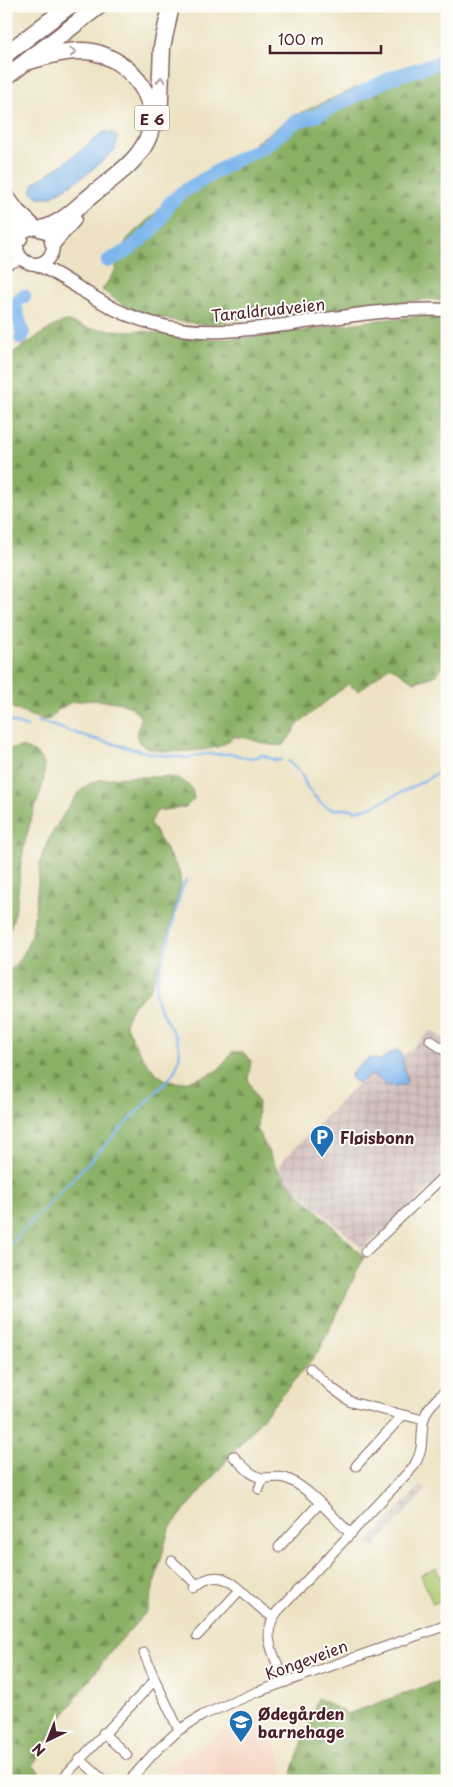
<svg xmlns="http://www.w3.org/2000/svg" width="453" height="1787" font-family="'Playpen Sans',sans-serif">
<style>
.built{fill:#f5d3c2}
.industrial{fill:url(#industrial-grid)}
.forest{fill:url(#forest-firs);stroke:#6a6848}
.green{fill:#aecc73;stroke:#7c764f}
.water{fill:#7cb5ed;stroke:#636a8c}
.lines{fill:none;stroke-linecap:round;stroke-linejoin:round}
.stream{stroke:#7cb5ed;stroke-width:2.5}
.river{stroke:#7cb5ed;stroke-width:14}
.minor-casing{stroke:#836461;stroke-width:11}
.secondary-casing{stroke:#836461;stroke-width:15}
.motorway-casing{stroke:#836461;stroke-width:19}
.minor{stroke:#fff;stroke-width:9}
.secondary{stroke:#fff;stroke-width:12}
.motorway{stroke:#fff;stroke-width:16}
.oneway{stroke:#ae9aa0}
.labels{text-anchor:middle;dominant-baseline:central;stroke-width:4;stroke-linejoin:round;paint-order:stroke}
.shield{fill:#fdfcf7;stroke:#806168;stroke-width:1}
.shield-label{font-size:15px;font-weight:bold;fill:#4a1f2b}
.street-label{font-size:16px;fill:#4a1f2b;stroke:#fdfcf7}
.poi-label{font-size:16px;font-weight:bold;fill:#4a1f2b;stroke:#fdfcf7;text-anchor:start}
</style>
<defs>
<pattern id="industrial-grid" width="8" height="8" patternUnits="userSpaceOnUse" patternTransform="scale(1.25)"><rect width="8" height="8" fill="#d1c0bd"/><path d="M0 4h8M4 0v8" fill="none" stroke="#b5a5a3"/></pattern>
<pattern id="forest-firs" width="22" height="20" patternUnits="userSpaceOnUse" patternTransform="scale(1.25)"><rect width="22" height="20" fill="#8ab065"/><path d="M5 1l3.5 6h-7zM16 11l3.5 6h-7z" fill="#738f53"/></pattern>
</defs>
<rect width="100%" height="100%" fill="#fdfcf7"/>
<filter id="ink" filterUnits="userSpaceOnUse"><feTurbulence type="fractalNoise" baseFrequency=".02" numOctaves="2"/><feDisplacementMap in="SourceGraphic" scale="10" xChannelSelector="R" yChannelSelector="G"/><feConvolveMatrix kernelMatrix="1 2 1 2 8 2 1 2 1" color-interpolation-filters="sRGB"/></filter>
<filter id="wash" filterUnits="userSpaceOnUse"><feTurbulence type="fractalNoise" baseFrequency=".0096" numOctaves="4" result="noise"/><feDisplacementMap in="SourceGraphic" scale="20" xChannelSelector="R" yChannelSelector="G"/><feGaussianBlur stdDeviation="1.12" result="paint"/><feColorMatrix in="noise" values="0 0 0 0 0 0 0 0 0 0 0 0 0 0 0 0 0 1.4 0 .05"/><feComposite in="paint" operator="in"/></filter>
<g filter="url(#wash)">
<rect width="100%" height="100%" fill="#ede3c4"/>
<path class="built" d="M264,1716L279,1749L284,1772L282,1781H181L168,1775L167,1766L224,1731Z"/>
<path class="industrial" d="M432,1030L447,1041V1173L363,1249L288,1182L277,1169L286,1157L358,1083L369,1076L374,1075L387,1086H397L406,1074L403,1069L402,1057Z
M421,1485L426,1490L374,1547L368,1542Z"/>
<path class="forest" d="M447,54V301L427,299L332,312L248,317L211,325L176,321L147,315L125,306L102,290L116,269L117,257L128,238L172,198L204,174L242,153L293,116L365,84Z
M427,316L447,317V661L435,676L414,682L390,666L359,691L348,684L299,723L284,745C263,748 250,735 233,737C229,741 225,744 220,746C205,752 150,756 140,743C133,736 141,726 140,717L132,707L117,702L94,700L71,702L58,710L50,719L44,720L28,715L6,705V357L54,326L65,321L88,328L110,330L142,331L195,338L224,339L257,337L379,320Z
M21,747C31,750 41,754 44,765C47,781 36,802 32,817C28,830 24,844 22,858C17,884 20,912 6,936V750Z
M172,777C185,781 193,785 194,799L186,807L157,811L150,823L179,871L181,884L161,960L150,990L133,1006L125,1023C133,1042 151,1078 173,1082C181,1083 188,1081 196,1079C216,1073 221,1070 232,1052H243L251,1061L248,1079L258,1103L257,1129L277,1169L288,1182L364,1257L319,1351L169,1529L147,1611L112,1650L62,1717L33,1765L48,1781H6V973C41,948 33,898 41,860C45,842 57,825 67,809C74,799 81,787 93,782C109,775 153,777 172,777Z
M447,1678V1781H291L293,1769L318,1698L348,1714Z"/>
<path class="green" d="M436,1568L447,1593V1598L433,1604L421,1575Z"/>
<path class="water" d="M104,132L113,133L118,138L115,150L87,174L51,197H38L31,191L34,183L63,164Z
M397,1049L402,1054C401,1065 407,1072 407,1082L404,1085L387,1086L374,1075L369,1076L358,1083L352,1079L351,1074L360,1065L370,1058L380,1060Z"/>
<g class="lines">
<path class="stream" d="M6,720L27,727
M38,721L91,738L153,754L188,758L204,754H234L247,758L257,757L262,755L275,760H281
M288,761L300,772L308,789L321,803L331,809H353L355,811L371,807L416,785L447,768
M6,1248L168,1080C200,1043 156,1023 156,992C156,975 166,952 170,935C175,918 177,896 186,880"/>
<path class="river" d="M108,261L127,251L150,232L159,222L169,204L181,193L234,161L264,147L295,122L315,116L393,77L447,60
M21,338L23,334L15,306L17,301L24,296"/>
</g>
</g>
<g filter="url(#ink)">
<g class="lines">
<defs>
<path id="minor" d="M6,257L17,248
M6,265L23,259
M430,1040L447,1052
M365,1252L447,1173
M310,1368L332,1388L351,1402L424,1420
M233,1456C241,1463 252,1478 264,1478C274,1478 280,1475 290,1480C312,1491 333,1517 351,1534
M356,1466L403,1415
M259,1489L263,1478
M279,1547L319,1504
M172,1561L197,1585
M194,1588C227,1557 245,1602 273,1617
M197,1636L240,1590
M144,1653L155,1680L179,1730
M285,1682C276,1658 259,1636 277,1612L414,1466C427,1445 418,1432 426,1413C430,1404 439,1397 447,1390
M103,1733L127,1755
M80,1759L103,1780
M60,1781L155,1680
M129,1781L155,1752L179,1730L203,1715L257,1692L447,1625"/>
<path id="secondary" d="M17 246a18 18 0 1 1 36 0a18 18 0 1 1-36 0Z
M36,264C60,274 80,290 102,302C118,312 137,319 155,324C198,336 240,331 284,325C338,318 392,307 447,310"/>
<path id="motorway" d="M6,54L69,6
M26,62C48,56 71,48 93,52C131,60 166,104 146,142C135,164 111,179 92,195C77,207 62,224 42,229
M6,77L99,6
M159,122L162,47L171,6
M6,197L17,212L33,227
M6,208L15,225L19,238
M53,242L73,219"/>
</defs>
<use href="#minor" class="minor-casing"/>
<use href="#secondary" class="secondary-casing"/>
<use href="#motorway" class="motorway-casing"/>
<use href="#minor" class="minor"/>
<use href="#secondary" class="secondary"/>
<use href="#motorway" class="motorway"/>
</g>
<defs><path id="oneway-chevron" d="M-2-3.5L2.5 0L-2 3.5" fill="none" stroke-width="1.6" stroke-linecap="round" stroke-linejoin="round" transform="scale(1.25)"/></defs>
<g class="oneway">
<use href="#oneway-chevron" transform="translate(73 52) rotate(-5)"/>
<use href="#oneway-chevron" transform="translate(161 80) rotate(-89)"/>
</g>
</g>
<defs>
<symbol id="parking-pin" viewBox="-11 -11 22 30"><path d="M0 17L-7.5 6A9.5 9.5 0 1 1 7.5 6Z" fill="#1f6fb2" stroke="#fdfcf7"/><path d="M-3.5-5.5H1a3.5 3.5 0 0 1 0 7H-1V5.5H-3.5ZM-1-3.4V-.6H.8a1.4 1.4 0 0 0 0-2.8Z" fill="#fff"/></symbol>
<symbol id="school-pin" viewBox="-11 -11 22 30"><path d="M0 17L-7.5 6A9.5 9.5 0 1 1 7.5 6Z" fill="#1f6fb2" stroke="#fdfcf7"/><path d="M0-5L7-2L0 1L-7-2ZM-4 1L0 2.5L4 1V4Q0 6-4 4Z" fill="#fff"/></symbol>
</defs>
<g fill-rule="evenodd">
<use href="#parking-pin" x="308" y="1123" width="28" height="38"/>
<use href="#school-pin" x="227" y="1708" width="28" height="38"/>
</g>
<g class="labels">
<rect class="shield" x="134.5" y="105.5" width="35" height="25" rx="4"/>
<g class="shield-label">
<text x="152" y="118">E 6</text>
</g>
<g class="street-label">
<text transform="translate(268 309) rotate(-6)">Taraldrudveien</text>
<text transform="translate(306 1659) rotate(-20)">Kongeveien</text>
</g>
<g class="poi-label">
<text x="340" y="1137">Fløisbonn</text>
<text x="258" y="1713">Ødegården<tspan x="258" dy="18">barnehage</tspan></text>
</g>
</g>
<rect width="453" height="1787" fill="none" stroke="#fdfcf7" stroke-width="25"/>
<g transform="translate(48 1740) rotate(223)" stroke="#fdfcf7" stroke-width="4" paint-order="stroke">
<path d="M0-4L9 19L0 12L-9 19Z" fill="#4a1f2b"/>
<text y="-8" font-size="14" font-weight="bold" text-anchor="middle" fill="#4a1f2b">N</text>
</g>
<path d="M270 45v8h111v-8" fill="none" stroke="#4a1f2b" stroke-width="2.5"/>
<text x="278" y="45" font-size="15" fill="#4a1f2b" stroke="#fdfcf7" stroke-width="4" paint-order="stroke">100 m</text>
</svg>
